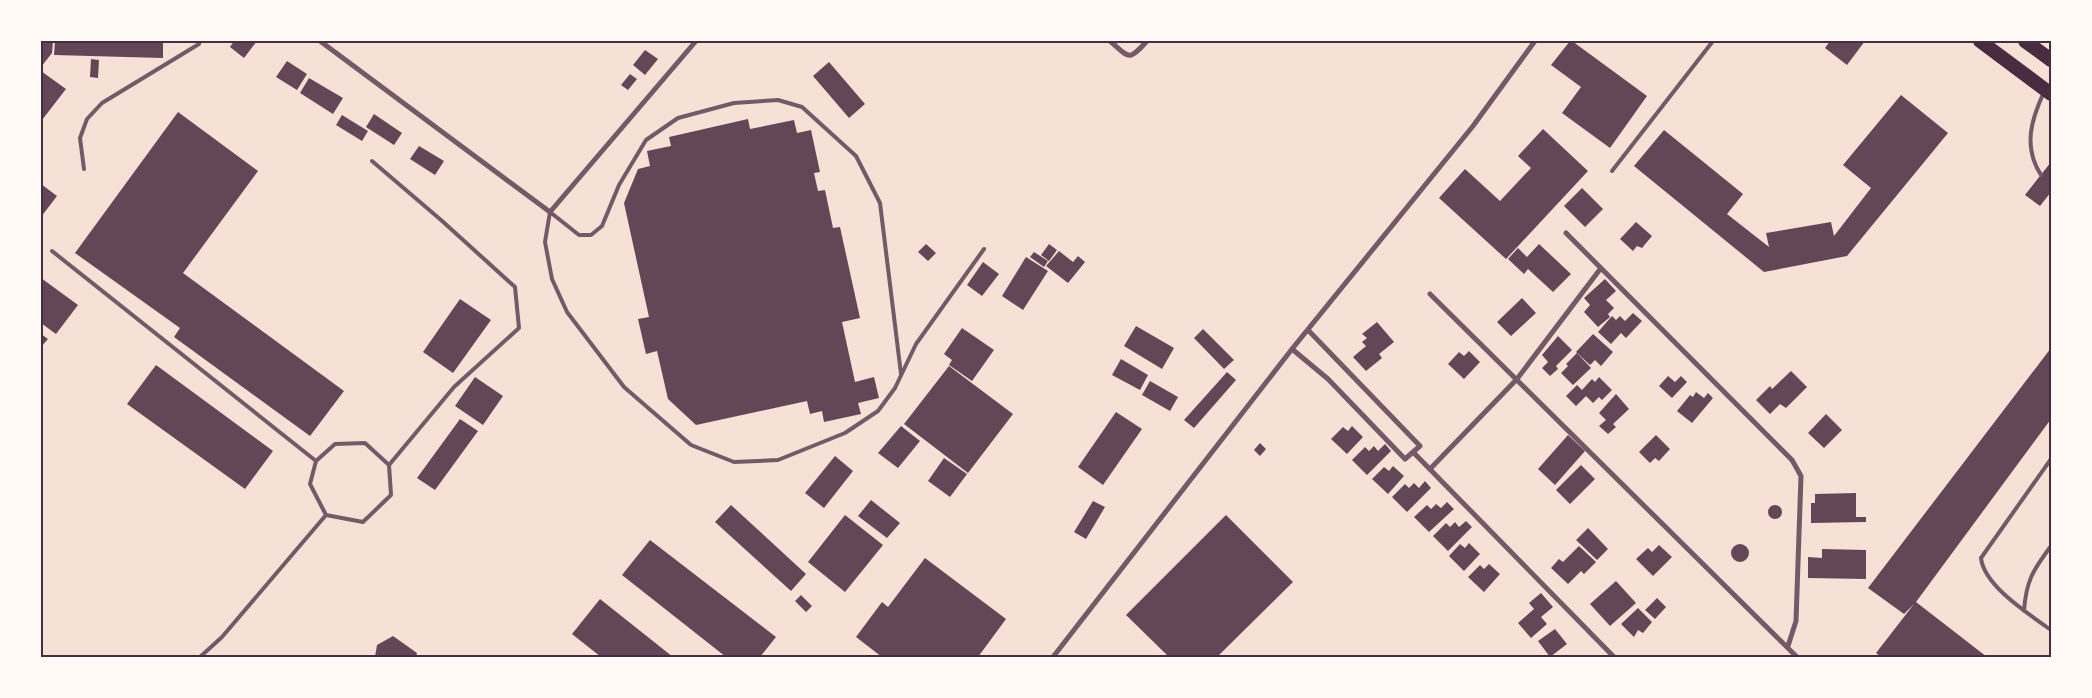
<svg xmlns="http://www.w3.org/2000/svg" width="2092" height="698" font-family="'DM Sans',sans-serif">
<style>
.building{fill:#644757}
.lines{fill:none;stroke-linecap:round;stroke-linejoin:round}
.service{stroke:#755966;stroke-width:4}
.minor{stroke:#755966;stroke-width:5}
.trunk{stroke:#4a2c40;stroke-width:14}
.neatline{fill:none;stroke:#4a2c40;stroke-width:2}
</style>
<rect width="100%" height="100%" fill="#f7e1d7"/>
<path class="building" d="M41,41H53L52,53L41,67Z
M55,41H163V58L54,55Z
M234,41H257L244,58L230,47Z
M1570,41H1572L1647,96L1610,148L1562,113L1581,87L1551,65Z
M1830,41H1865L1847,65L1825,48Z
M645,50L658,59L645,75L633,65Z
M91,59L99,60L98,78L90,77Z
M287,61L307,74L297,90L276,77Z
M829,62L865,104L849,118L813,76Z
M41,71L66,89L42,120L41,119Z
M630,74L637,79L628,90L621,85Z
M309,78L343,98L333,114L300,93Z
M1901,95L1948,133L1847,256L1764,272L1634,166L1664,130L1743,194L1727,214L1769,247L1766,233L1831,222L1834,236L1871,188L1843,165Z
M178,112L258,171L183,273L344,391L310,436L174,337L180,328L75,253Z
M374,114L402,133L394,145L366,127Z
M342,115L368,131L362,141L336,125Z
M748,119L750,129L794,120L797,133L811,130L820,172L814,173L818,191L825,190L833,228L840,227L860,318L842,322L855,382L874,377L879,398L858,403L861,414L824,422L822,411L810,414L807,401L696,425L668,399L657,351L646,354L638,319L649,317L624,203L638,169L650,166L647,151L671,146L669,137Z
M1543,129L1588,171L1506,259L1439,198L1465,169L1500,201L1531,168L1518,156Z
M419,146L444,161L435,175L410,159Z
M2051,162V192L2040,206L2025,195Z
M41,184L57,196L41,217Z
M1582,188L1603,209L1585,227L1564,206Z
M1636,222L1652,236L1642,248L1637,246L1633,251L1620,239Z
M926,244L936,253L928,261L918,252Z
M1049,244L1057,250L1049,261L1041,255Z
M1539,244L1571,274L1553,292L1528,269L1524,274L1508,259L1518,248L1527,257Z
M1059,251L1073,262L1078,256L1085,262L1068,283L1046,266Z
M1034,252L1048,261L1044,267L1030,257Z
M1026,257L1048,271L1023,310L1002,296Z
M983,262L999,274L982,296L967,285Z
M41,278L78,305L56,334L41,323Z
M1605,279L1616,291L1606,300L1614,308L1608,314L1610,317L1598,327L1584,312L1590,305L1584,298Z
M1522,298L1536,313L1511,336L1497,322Z
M460,299L491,320L453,373L423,352Z
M1633,313L1642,321L1626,338L1621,333L1611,344L1598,332L1612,316L1616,320L1620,316L1625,321Z
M1377,322L1394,342L1379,354L1382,358L1366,371L1353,357L1366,346L1362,342L1367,338L1362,334Z
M1136,326L1174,348L1162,369L1124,346Z
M962,328L994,350L972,381L949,365L952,360L944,354Z
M1203,329L1234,360L1224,369L1194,338Z
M41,334L48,339L41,347Z
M1593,334L1613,352L1601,366L1595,360L1590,365L1576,352Z
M1558,336L1572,350L1556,366L1558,369L1550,376L1542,368L1548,362L1542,355Z
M2051,348V419L1916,602L1987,657H1881L1876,653L1914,604L1904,614L1868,588Z
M1469,351L1480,362L1464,379L1448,364L1459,352L1464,356Z
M1577,353L1591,368L1573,385L1561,373L1568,366L1566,364Z
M1121,359L1148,375L1140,390L1112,375Z
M156,365L273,451L245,489L127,404Z
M949,366L1013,414L968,473L904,424Z
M1791,371L1807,387L1786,408L1780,404L1770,414L1756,400L1770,386L1772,389Z
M1227,372L1236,380L1194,428L1184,420Z
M1668,376L1675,382L1681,376L1687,382L1672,398L1659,386Z
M475,377L503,396L483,425L455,406Z
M1599,377L1612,390L1602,400L1599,397L1593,403L1586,396L1576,406L1566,396L1577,385L1582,390L1592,379L1595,382Z
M1150,381L1178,397L1170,411L1142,395Z
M1696,392L1704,398L1708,393L1713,398L1692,423L1677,411L1690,395L1693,397Z
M1616,394L1629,409L1613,424L1616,427L1608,434L1599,426L1606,420L1599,413Z
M1116,412L1142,429L1103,485L1078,467Z
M1826,414L1842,430L1824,448L1808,433Z
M460,419L478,431L435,490L417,478Z
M901,426L920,441L898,468L878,453Z
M1352,426L1363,437L1347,454L1331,439L1343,427L1348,431Z
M1568,435L1585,451L1555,485L1538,469Z
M1656,435L1670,449L1659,461L1655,458L1650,463L1639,452Z
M1260,443L1266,449L1260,456L1254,450Z
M1385,444L1391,451L1367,475L1352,460L1365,447L1369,451L1374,446L1378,451Z
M835,456L853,471L824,508L805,493Z
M944,458L967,474L950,497L928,481Z
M1581,465L1595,479L1570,504L1556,490Z
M1393,466L1404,476L1388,494L1372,479L1384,467L1389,471Z
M1425,481L1431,488L1407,512L1392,497L1405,484L1409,488L1414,483L1419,488Z
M1856,493V517H1866V522L1811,523V503H1815V494Z
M871,500L900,523L887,538L858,516Z
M1093,501L1105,507L1086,539L1074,532Z
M1447,502L1454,509L1429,532L1414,517L1427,505L1431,509L1436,504L1441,508Z
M731,505L806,574L791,591L715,522Z
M1768 512a7 7 0 1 1 14 0a7 7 0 1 1-14 0Z
M845,515L883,545L845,592L808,562Z
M1226,515L1293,582L1217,657H1169L1126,615Z
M1466,521L1472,527L1448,551L1433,536L1446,523L1450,527L1455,522L1459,527Z
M1588,528L1608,549L1597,560L1576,540Z
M650,540L776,637L760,657H726L622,575Z
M1469,543L1480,554L1464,571L1449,556L1460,544L1465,548Z
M1731 553a9 9 0 1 1 18 0a9 9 0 1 1-18 0Z
M1659,545L1672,557L1653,576L1636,559L1648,548L1652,552Z
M1579,546L1596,562L1584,574L1581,571L1568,584L1551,568L1559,559L1563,562Z
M1822,549L1866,550V579L1808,578V557L1822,558Z
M925,558L1006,619L978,657H882L856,637L882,602L888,607Z
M1489,564L1500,574L1484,592L1468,577L1480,565L1484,569Z
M1616,581L1636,603L1610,626L1590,604Z
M1541,593L1553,607L1541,617L1547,624L1531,638L1518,623L1534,609L1529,603Z
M801,595L812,606L806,612L795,601Z
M1657,598L1666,607L1655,619L1645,610Z
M600,599L673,657H601L572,634Z
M1638,608L1652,622L1643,633L1638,630L1634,637L1621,624Z
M1555,629L1567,644L1550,657L1538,641Z
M393,636L417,653L416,657H375L377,645Z"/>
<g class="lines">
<path class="service" d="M372,161L441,220L515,287L519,328L454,387L389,465
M84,169L80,138L87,119L102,103L199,44L200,41
M1612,171L1713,41
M2041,175C2023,147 2031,120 2044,92
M52,251L316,461
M901,374L880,203L856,156L802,107L778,100L734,103L678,118L646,140L619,185L602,226L591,235H579L550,212L545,242L552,279L567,312L624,387L691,445L734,462L778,460L845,433L878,411L895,388L916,344L984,249
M365,443L389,465L391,495L363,522L326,515L310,484L316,461L335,444Z
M2051,459L1981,558C1984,586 2029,614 2051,630
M2024,611C2026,581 2033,570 2051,546
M200,657L222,637L326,515"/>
<path class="minor" d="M320,41L550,212L696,41
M1110,41C1130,58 1128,62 1147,41
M1566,233L1792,460L1801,476L1796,621L1788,646
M1430,294L1797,657
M1292,349L1328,379L1405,459L1420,446L1308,330
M1413,452L1614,657
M1430,469L1517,379L1601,268
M1053,657L1292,349L1473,126L1535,41"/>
<path class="trunk" d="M1980,41L2051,94
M2025,41L2051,60"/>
</g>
<rect width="2092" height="698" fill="none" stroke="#fffaf5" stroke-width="85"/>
<rect x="42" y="42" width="2008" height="614" class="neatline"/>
</svg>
